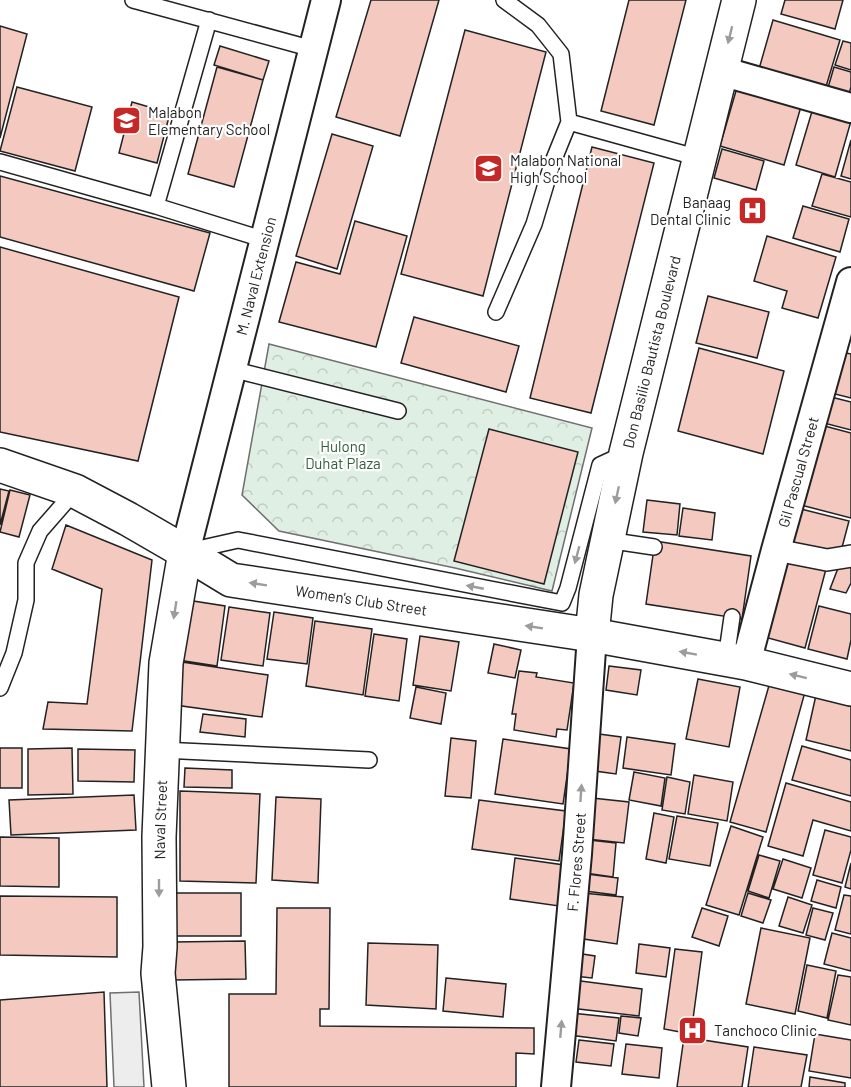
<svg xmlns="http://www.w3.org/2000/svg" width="851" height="1087" font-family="Barlow,sans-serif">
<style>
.park{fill:url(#park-crowns);stroke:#6f6f6f;stroke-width:1.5}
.parking{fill:#ededed;stroke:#6f6f6f;stroke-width:1.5}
.building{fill:#f3c9c0;stroke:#222;stroke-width:1.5}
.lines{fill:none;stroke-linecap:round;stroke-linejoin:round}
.service-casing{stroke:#222;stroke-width:18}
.pedestrian-casing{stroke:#222;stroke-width:24}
.minor-casing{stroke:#222;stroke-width:32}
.tertiary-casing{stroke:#222;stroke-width:36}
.secondary-casing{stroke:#222;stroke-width:36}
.service{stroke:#fff;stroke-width:15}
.pedestrian{stroke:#fff;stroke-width:21}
.minor{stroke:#fff;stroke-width:28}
.tertiary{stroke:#fff;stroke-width:33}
.secondary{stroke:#fff;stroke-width:33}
.oneway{fill:#9c9c9c}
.labels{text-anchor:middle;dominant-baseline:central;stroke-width:4.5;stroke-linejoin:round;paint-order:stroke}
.poi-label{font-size:15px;fill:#222;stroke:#fff;text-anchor:start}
.street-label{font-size:15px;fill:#222;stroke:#fff}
.park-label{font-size:15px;fill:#2f5e38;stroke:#fff}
</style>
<defs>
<pattern id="park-crowns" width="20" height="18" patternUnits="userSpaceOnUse" patternTransform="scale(1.5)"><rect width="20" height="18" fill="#e0efe3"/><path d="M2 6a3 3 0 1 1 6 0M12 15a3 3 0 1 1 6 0" fill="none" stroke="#c0cdc2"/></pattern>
</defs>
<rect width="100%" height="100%" fill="#fff"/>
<path class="park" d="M269,344L592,428L552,591L455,568L279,531L242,495Z"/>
<path class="parking" d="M139,992L144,1087H114L110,993Z"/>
<path class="building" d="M371,0H439L400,136L336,117Z
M629,0H686L654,125L601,111Z
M785,0H843L835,29L781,14Z
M773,20L840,40L825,90L759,69Z
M0,26L27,34L0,138Z
M465,30L546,52L483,296L401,274Z
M843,41L851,43V70L835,65Z
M220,46L269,61L263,80L214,65Z
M217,67L263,80L234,187L188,174Z
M834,67L851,72V87L846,104L825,98Z
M738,84L802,103L784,165L720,146Z
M17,87L92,107L75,171L0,151Z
M132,102L170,113L157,163L119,153Z
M813,108L851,121L835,177L796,165Z
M332,134L373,146L337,269L296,256Z
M851,140V179L841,176Z
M592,147L654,163L591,413L530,398Z
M722,149L764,161L756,190L714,178Z
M822,174L851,182V217L812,206Z
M0,176L210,233L194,291L0,237Z
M803,206L849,219L840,252L793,238Z
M355,221L407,236L376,347L279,322L296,262L340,274Z
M767,236L836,257L818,318L782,308L787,291L754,281Z
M0,247L179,297L138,461L0,432Z
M708,296L769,312L757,358L696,343Z
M414,317L519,346L506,392L401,363Z
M699,348L784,371L763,454L678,431Z
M837,351L851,354V398L827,392Z
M827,396L851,402V430L820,422Z
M817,424L851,433V518L797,504Z
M489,429L578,452L544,584L454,561Z
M0,489L9,491L0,525Z
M10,490L30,495L19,537L0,532Z
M647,500L680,504L677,535L643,532Z
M683,508L715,513L712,540L679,536Z
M797,508L849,521L840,555L788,542Z
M66,525L152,560L132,731L43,729L48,702L87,704L102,589L52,569Z
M655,541L751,556L742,619L646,604Z
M782,557L826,569L805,648L761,636Z
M851,561V583L846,593L830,589L840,563Z
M187,600L225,606L217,666L178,660Z
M819,606L851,614V640L847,659L808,649Z
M229,607L270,613L263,666L221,660Z
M274,612L313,618L307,664L267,659Z
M315,621L372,629L363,695L306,686Z
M374,634L407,639L399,701L365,696Z
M420,636L459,642L451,691L413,685Z
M494,644L521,650L515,678L488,673Z
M182,662L268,675L262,717L175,705Z
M609,666L641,670L637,695L606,690Z
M519,671L537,673L536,677L574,683L567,730L557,729L556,737L514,730L516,714H512Z
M698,679L740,687L729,747L686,739Z
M770,682L805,692L766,832L730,822Z
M416,687L446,693L441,724L410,718Z
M816,695L851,704V751L806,740Z
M203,714L246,719L245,737L200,732Z
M599,734L621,737L616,774L595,771Z
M627,737L675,744L671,775L623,768Z
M451,738L476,741L471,798L445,796Z
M503,739L571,749L563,804L495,794Z
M802,746L851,760V796L792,780Z
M0,748H22V788H0Z
M72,748L73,794L28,795V749Z
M78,749L135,750L134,782L78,781Z
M185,768L232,770V788L184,787Z
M634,772L665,778L661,806L629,800Z
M694,775L733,782L727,821L688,814Z
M667,777L690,782L685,814L662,810Z
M786,783L851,802V831L813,820L803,856L768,846Z
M180,791L260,794L256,883L180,881Z
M134,795L136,830L11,835L9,800Z
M276,797L321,799L318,883L272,880Z
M592,798L629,802L624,843L587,839Z
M479,800L566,811L559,861L472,849Z
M654,813L674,817L666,863L646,859Z
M677,816L718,823L710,866L669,859Z
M731,826L763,837L739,915L706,905Z
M825,830L851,837V850L842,883L813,875Z
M0,837L59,838V887L0,886Z
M589,840L616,843L613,877L585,873Z
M759,855L780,861L769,898L748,891Z
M515,858L564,865L559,906L510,899Z
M783,859L811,868L802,898L773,889Z
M851,863V889L845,887Z
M587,874L618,878L616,895L585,891Z
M817,880L841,887L836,908L811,901Z
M172,893H241V936H172Z
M583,893L623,897L617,944L577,938Z
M748,893L771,900L763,923L741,916Z
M844,895L851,896V934L835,930Z
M0,896L117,897V957L0,955Z
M788,897L812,905L803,933L779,926Z
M277,908H330L329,1009H320V1026L534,1028V1054L516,1053V1087H229V994H276Z
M702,908L728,916L719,946L692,937Z
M813,908L833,913L825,940L806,935Z
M761,928L810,938L795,1014L746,1004Z
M832,933L851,938V971L824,964Z
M245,941L246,979L173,980L172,942Z
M368,943L438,945L436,1009L366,1005Z
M639,944L670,948L666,977L636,973Z
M675,949L702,952L691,1034L664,1029Z
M576,953L595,956L592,978L574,976Z
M807,965L836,971L827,1018L798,1011Z
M838,975L851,977V1025L828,1020Z
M446,978L506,984L503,1017L443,1011Z
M573,980L642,989L639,1016L570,1008Z
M104,992L107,1087H0V1000Z
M571,1013L619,1018L616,1041L569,1035Z
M621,1016L641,1018L638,1036L619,1033Z
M815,1034L851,1040V1078L809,1071Z
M684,1037L748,1047L742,1087H677Z
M579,1040L614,1044L611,1066L576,1062Z
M626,1044L662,1048L659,1078L622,1074Z
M754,1047L807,1055L801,1087H748Z
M810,1077L845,1083V1087H809Z"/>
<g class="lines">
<defs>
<path id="service" d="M133,0L313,49
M504,0L538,25L561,54L569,122L699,158
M0,162L156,206L265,240
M156,206L209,20
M496,312L534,224L552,164L569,122
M231,369L398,411
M607,540L654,547
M189,551L238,540L562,603L568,588L600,465L626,453
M726,659L732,617
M0,688L14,653L26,600V563L40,531L75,491
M162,750L369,760"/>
<path id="pedestrian" d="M776,550L827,560L851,556"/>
<g id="minor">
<path d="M721,71L851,108"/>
<path id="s1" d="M185,552L326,0"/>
<path id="s2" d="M746,663L776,550L851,282"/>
<path id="s3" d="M556,1087L577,854L592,635"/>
</g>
<path id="tertiary" d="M0,465L75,491L128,519L185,552
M592,635L746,663L851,689"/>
<g id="secondary">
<path id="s4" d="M169,1087L158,973L160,947L159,837L166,663L185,552L231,580L592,635L596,595L626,453L739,0"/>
</g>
</defs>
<use href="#service" class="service-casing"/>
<use href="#pedestrian" class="pedestrian-casing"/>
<use href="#minor" class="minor-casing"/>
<use href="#tertiary" class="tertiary-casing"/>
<use href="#secondary" class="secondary-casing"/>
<use href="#service" class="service"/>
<use href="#pedestrian" class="pedestrian"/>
<use href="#minor" class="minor"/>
<use href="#tertiary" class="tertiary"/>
<use href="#secondary" class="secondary"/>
</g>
<defs><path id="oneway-solid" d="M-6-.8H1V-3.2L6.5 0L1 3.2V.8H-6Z" transform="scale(1.5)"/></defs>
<g class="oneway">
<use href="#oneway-solid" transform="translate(730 35) rotate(104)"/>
<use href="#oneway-solid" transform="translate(617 495) rotate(102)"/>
<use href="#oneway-solid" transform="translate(577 555) rotate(105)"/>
<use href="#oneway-solid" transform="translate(258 584) rotate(-171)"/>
<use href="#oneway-solid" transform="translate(475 587) rotate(-169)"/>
<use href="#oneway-solid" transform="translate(175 610) rotate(99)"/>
<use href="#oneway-solid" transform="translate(534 627) rotate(-171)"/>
<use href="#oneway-solid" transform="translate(688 653) rotate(-170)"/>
<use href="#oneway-solid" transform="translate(798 676) rotate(-166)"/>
<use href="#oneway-solid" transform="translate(581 793) rotate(-86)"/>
<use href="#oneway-solid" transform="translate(159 888) rotate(90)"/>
<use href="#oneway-solid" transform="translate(561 1029) rotate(-85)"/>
</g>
<defs>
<symbol id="school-square" viewBox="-11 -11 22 22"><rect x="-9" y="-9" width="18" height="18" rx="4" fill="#c62828" stroke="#fff"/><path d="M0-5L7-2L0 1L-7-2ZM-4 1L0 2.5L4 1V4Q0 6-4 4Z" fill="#fff"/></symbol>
<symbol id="hospital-square" viewBox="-11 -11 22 22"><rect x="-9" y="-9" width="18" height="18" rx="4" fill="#c62828" stroke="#fff"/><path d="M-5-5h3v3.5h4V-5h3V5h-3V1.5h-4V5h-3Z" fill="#fff"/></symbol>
</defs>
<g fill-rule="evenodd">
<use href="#school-square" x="110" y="104" width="33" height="33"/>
<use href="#school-square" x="472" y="152" width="33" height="33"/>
<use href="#hospital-square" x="736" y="194" width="33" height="33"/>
<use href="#hospital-square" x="676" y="1014" width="33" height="33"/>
</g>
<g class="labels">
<g class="poi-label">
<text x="148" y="112">Malabon<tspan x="148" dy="17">Elementary School</tspan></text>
<text x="510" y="160">Malabon National<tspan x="510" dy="17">High School</tspan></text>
<text x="731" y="202" text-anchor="end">Banaag<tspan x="731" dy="17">Dental Clinic</tspan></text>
<text x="714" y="1030">Tanchoco Clinic</text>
</g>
<g class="street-label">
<text stroke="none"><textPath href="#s1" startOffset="285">M. Naval Extension</textPath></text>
<text stroke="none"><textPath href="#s4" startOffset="1246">Don Basilio Bautista Boulevard</textPath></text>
<text stroke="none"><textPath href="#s2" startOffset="198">Gil Pascual Street</textPath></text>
<text stroke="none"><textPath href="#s4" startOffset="723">Women's Club Street</textPath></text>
<text stroke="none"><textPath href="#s4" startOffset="268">Naval Street</textPath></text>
<text stroke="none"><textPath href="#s3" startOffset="226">F. Flores Street</textPath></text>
</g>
<g class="park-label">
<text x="343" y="446">Hulong<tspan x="343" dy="17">Duhat Plaza</tspan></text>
</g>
</g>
</svg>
